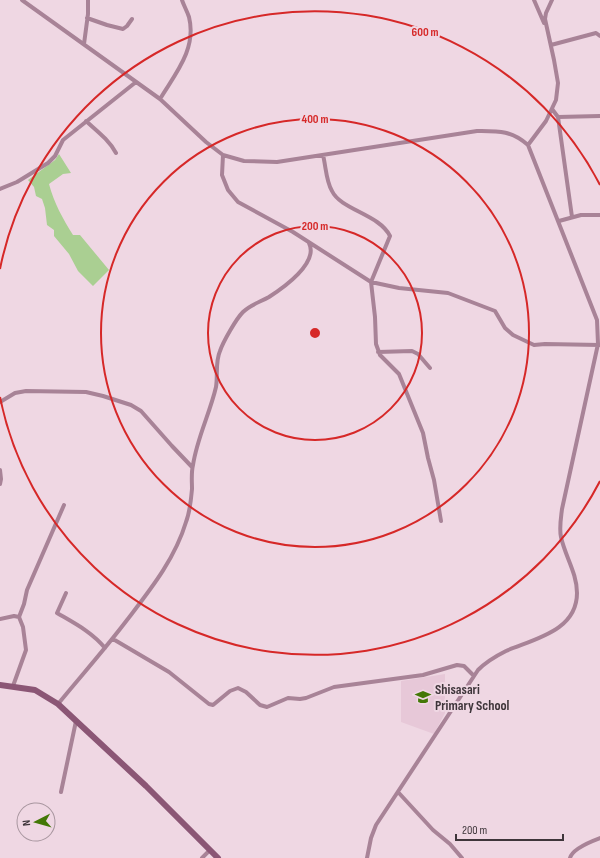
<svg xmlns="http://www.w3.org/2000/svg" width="600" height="858" font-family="'Sofia Sans Condensed',sans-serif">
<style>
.built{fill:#e7c8d8}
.green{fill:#aacf92}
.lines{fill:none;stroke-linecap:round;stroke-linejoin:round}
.street{stroke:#a88397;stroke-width:4}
.secondary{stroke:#8b5675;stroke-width:6}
.ring{fill:none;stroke:#d62828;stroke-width:2}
.labels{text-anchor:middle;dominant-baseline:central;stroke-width:4;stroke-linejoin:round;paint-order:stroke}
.poi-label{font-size:14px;font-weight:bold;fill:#3e353a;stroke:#efd7e3;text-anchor:start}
.centre{fill:#d62828;stroke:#efd7e3;stroke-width:2}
.ring-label{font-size:12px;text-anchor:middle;font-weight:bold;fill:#d62828;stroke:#efd7e3;stroke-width:4;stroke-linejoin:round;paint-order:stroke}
</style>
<rect width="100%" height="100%" fill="#efd7e3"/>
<path class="built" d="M445,674V713L434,734L401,722V681Z"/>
<path class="green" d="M59,154L71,173L63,174L49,184C54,203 63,219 73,235H80L109,270L93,286L78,271L69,254L54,236V230L47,225L45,208L42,199L36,196L34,187L28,180L55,160Z"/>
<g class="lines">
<path class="street" d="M22,0L160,99L206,142L223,155L244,161L277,162L477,131C498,131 511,130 528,145L597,320L598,344L562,509C561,518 559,528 561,537C565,556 577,573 577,593C577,631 534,639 506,651C496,656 486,662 478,670L376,825L371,838L367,858
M534,0L544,23
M87,18L107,25L123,29L127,26L132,19
M84,44L88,14V0
M551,45L596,33L600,36
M160,99C175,74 197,49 189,17C187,11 184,6 182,0
M552,109L558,117L572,217
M558,117L600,116
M86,121C97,131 109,140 116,153
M528,145L546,121L556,100L558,83L554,60L545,19L546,13L552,0
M223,155L222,175L228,190L238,202L293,232L371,282L399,288L448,293L495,311L505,328L513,335L534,345L545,344L600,345
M323,155C326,167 326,181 332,191C341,210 379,214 390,236L371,282L375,317L376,344L380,355L399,374L423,433L428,458L434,480L441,521
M0,189L17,182L48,163L55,156L63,140L136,82
M559,221L581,215H600
M378,352L412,351L418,354L430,368
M0,402L15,393L26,391L86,392L103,396L131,405L141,411L172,446L192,467
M0,470L1,479L0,484
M66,593L57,613C74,623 92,632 105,648
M19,617L24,604L27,590L64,505
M0,619L14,616L19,617L23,627L26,650L13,686
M113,639L169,672L209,704L213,705L230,691L238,688L246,692L260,705L267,707L288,698L300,699L306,698L334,687L423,675L457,665L464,666L474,676
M58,704C81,676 105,649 127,620C150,590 175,559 186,522C190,512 191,500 192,489C192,481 191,473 193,465C197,438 210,413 216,387C218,375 215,362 220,351C223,342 236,319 243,312C250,305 260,302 269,297C283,288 319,263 309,243
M61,792L76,721
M398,792L433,830L450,844L462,858
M202,858L210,850
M570,858C572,849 592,841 600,838"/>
<path class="secondary" d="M0,685L35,690L58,704L146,786L218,858"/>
</g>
<g class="ring">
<circle cx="315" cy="333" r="107"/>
<circle cx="315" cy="333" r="214"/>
<path d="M600 481A321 321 0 0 1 0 397M0 269A321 321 0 0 1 600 185"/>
</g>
<defs>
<symbol id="school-bare" viewBox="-9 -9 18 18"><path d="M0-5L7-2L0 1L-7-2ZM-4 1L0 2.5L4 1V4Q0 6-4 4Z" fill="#437806" stroke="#efd7e3" stroke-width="2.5" paint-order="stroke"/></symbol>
</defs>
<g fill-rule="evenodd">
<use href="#school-bare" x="412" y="686" width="22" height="22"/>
</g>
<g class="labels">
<g class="poi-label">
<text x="435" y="689">Shisasari<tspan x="435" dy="16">Primary School</tspan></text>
</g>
</g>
<circle cx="315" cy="333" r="6" class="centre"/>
<g class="ring-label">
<text x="425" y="36">600 m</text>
<text x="315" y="123">400 m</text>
<text x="315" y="230">200 m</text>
</g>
<g transform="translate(36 822) rotate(264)"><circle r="19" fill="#efd7e3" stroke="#a8969f"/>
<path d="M0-3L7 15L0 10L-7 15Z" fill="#437806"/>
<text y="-6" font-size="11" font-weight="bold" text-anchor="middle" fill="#3e353a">N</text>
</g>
<path d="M456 834v6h107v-6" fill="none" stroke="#3e353a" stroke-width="2"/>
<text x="462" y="834" font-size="12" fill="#3e353a" stroke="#efd7e3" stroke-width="3" paint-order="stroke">200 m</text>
</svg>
